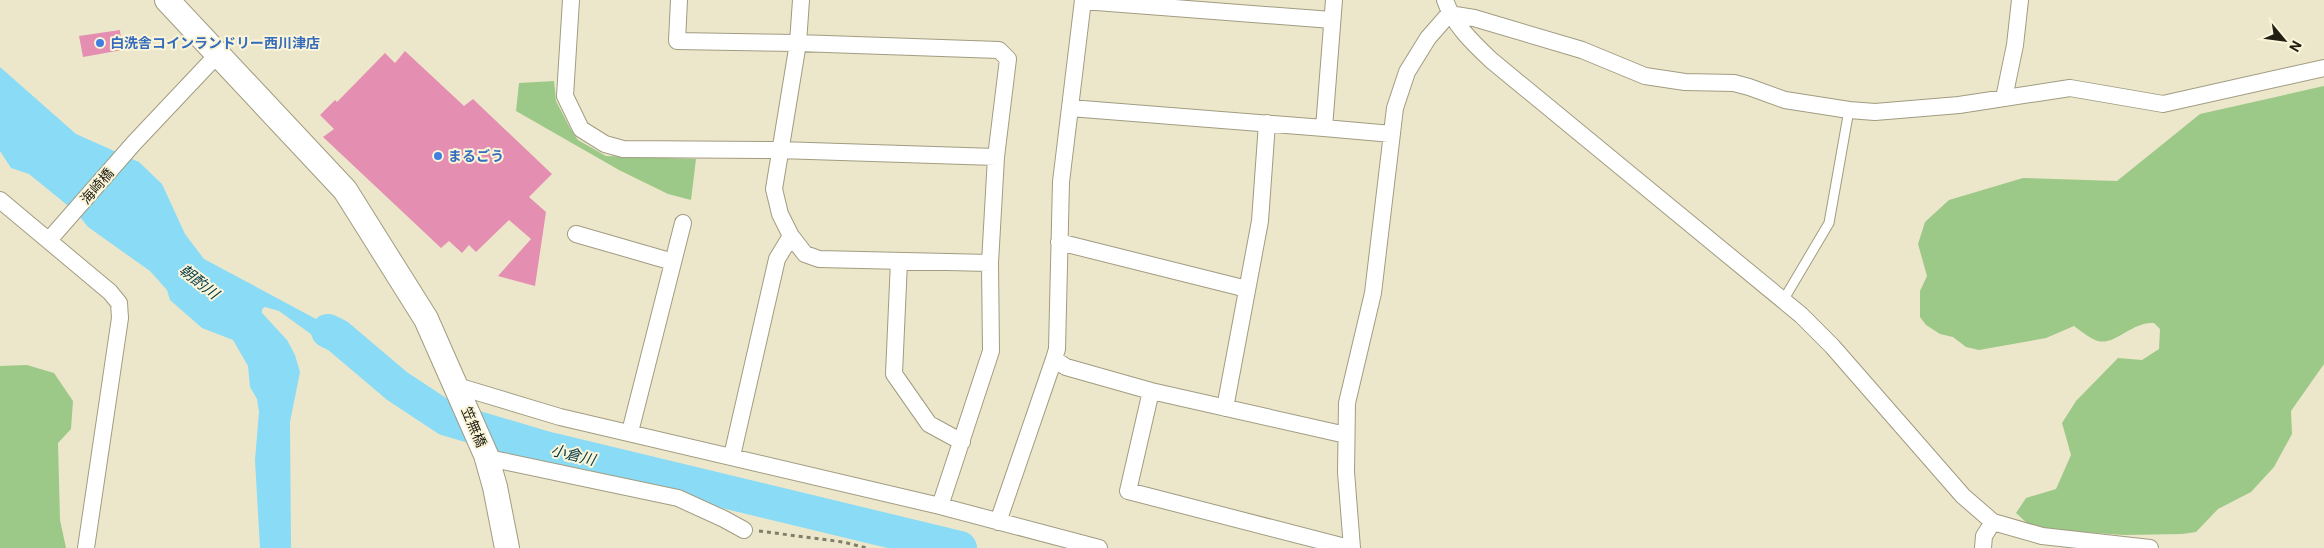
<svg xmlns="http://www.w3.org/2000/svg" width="2324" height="548" font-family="Roboto,'Noto Sans JP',sans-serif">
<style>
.green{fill:#9cc987}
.water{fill:#89dbf6}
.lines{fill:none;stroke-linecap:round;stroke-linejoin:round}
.river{stroke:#89dbf6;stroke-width:34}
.building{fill:#e48fb2}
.lane-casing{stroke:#a19c81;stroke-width:11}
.street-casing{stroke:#a19c81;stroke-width:18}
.secondary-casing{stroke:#a19c81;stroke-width:26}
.path{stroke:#807d6a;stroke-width:3;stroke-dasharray:4 4;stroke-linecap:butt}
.lane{stroke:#fff;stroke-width:9}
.street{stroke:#fff;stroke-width:16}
.secondary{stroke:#fff;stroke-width:24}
.shop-dot{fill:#3f7fe0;stroke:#faf5d8;stroke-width:2}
.labels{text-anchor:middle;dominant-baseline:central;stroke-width:4;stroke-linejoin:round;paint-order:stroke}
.shop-label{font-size:14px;font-weight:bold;fill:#366cbe;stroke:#faf5d8;text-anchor:start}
.street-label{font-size:14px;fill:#211f14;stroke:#faf5d8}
.water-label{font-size:15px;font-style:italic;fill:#033846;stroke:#faf5d8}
</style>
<rect width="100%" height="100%" fill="#ece7cb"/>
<path class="green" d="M554,81L556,101L570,128L578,140L606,156L696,159L691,200L668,194L619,170L516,111L519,83Z
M2324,86V364L2291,411L2292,434L2274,467L2251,492L2218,509L2196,532L2182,534L2123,535L2056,530L2039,528L2028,524L2016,513L2026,498L2056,489L2071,455L2062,423L2076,401L2118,358L2142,360L2159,349L2160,329L2154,323C2131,321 2114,348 2095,340C2088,337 2081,331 2074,326L2046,338L1979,350L1966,347L1953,337L1940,334L1926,325L1920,317V291L1927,276L1918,244L1925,222L1949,200L2023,178L2117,181L2200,114Z
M27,365L54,373L73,401L71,429L58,443L60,520L66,548H0V366Z"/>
<path class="water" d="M0,67L76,134L139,162L162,184L185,234L204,259L329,326L356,346L372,369L339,344L325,337H315L279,311L265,307L262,309V313L287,340L295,355L300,372L290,422L291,548H260L255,460L259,412L257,399L250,387L248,366L233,340L202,328L170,300L167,290L150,271L88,227L77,213L29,174L11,168L0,151Z"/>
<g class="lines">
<path class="river" d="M328,331L338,336L397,386L447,419L545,448L960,548"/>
</g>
<path class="building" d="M120,30L122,50L83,57L79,36Z
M405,51L464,106L473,99L552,174L529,197L546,212L535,286L498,276L531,239L509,220L476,252L469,245L462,253L449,241L441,248L323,137L334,129L320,115L335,100L337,102L385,53L395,63Z"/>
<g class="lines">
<defs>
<path id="lane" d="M1784,299L1829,223L1849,110"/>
<path id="street" d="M571,0L565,96L581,129L605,144L623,149L779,150L996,157
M679,0L677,41L798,43L999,50L1008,59L996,157L990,263L991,351L940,506
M801,0L798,43L774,189L780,214L791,236L805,254L819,259L990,263
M1334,0L1324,128L1392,134
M1445,0C1453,24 1473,43 1491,60L1801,315L1832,346L1963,496L1993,522L2042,536L2150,548
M1083,1L1332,20
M1449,14L1474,18L1582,50L1645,76L1685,82L1734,83L1749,87L1785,100L1849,110L1875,112L1959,105L2070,88L2163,104L2324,68
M2004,98L2015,45L2020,0
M1070,108L1324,128
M0,200L110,292L119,303L120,318L86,548
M576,234L673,262
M49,240L134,143L218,54
M1059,242L1247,289
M899,261L894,374L929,424L962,442
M1054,359L1057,349L1061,182L1083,0
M457,386L560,417L940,506L1099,548
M1225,408L1260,221L1267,123
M630,432L683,223
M1346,435L1151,391L1128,491L1349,548
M732,456L777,259L791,236
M498,460L678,498L724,519L744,530
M998,522L1054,359L1066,367L1151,391
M1352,548L1346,472L1347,403L1373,293L1395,108L1407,72L1428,38L1449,14
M1983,548L1984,536L1993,522"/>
<path id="secondary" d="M167,0L345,190L426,319L486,455L495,487L507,548"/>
</defs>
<use href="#lane" class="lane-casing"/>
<use href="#street" class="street-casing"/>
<use href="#secondary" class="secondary-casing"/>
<path class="path" d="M759,531L843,542L867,548"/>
<use href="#lane" class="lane"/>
<use href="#street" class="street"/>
<use href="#secondary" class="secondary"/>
</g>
<g class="shop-dot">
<circle cx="100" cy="43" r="5"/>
<circle cx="438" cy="156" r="5"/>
</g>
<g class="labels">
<g class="shop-label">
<text x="110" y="43">白洗舎コインランドリー西川津店</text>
<text x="448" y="156">まるごう</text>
</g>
<g class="street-label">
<text transform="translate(97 186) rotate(-49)">海崎橋</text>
<text transform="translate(474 427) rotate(67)">笠無橋</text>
</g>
<g class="water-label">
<text transform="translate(199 282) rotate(38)">朝酌川</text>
<text transform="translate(573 455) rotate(14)">小倉川</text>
</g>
</g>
<g transform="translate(2284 40) rotate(119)" stroke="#faf5d8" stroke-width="4" paint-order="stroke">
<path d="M0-4L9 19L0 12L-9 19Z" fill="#211f14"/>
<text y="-8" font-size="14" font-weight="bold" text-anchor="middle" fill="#211f14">N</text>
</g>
</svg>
